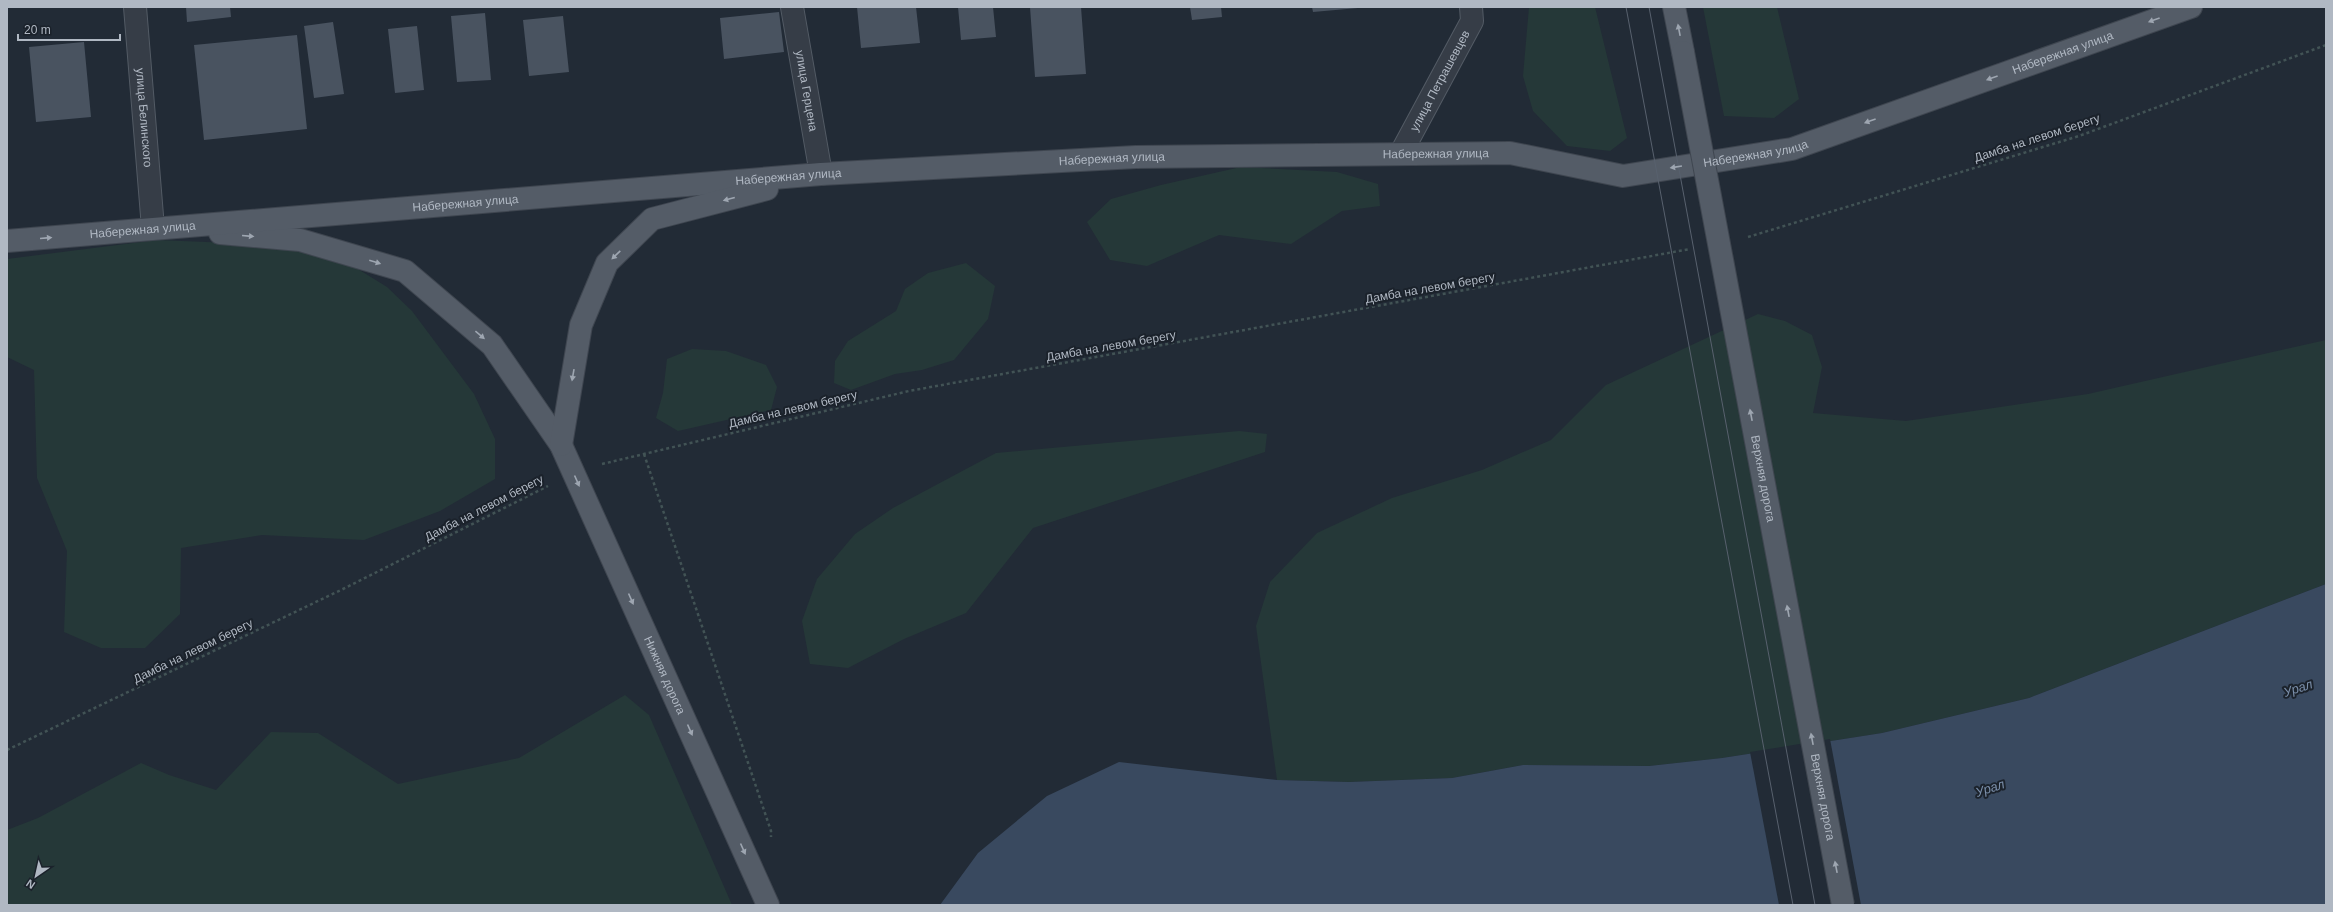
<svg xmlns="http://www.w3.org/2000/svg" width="2333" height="912" font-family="Helvetica,sans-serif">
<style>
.green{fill:#253838}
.water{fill:#39495f}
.pier{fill:#222b36}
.building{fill:#495360}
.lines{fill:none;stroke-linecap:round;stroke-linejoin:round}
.minor-casing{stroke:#535b65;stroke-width:24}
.major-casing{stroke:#3f4650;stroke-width:24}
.path{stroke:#425355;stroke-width:2.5;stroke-dasharray:3 3;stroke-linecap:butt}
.minor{stroke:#363d47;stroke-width:22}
.major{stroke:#545c67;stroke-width:22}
.tram{stroke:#58616e;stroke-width:1}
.major-bridge-casing{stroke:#3f4650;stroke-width:24;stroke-linecap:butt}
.major-bridge{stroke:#545c67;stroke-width:22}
.oneway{fill:#9ea6b1}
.labels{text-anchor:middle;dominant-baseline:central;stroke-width:4;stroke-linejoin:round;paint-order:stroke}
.street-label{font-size:12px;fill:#b0b8c3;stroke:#1b222b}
.water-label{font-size:13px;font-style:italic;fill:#7b8faa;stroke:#1b222b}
</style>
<rect width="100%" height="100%" fill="#222b36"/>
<path class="green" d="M1529,7H1595L1627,138L1610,151L1567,146L1533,111L1523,76Z
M1703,7H1777L1799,99L1774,118L1724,116Z
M1241,167L1337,172L1378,184L1380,206L1342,211L1291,244L1219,235L1147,266L1110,260L1087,222L1111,199L1161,185Z
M157,240L256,244L306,249L353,266L387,287L412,311L474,394L495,439V479L440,511L364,540L262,535L181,548L180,614L145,648H101L64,632L67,551L37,478L34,370L7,357V259Z
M966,263L995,286L988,319L954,360L922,370L895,374L851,390L834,383L835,361L848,341L896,311L905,289L928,273Z
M1758,314L1785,321L1812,335L1822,367L1813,413L1906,421L2088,394L2326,340V584L2029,698L1882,733L1722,758L1649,766L1523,765L1452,778L1349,782L1277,780L1256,626L1270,582L1317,533L1392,498L1482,470L1551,440L1606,385Z
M692,349L726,351L766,365L777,387L771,410L678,431L656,418L663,393L667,359Z
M1239,431L1267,434L1265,452L1033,528L966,613L904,639L848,668L810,664L802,621L817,579L855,534L893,508L996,453Z
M625,695L649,715L732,905H7V830L38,818L141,763L169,775L216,790L271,732L318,733L398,784L519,758Z"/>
<path class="water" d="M2326,584V905H940L978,853L1047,796L1119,762L1277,780L1349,782L1452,778L1523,765L1649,766L1722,758L1882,733L2029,698Z"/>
<path class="pier" d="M1830,739L1861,905H1779L1750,752Z"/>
<path class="building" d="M186,7H230L231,17L187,22Z
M857,7H916L920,43L861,48Z
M958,7H993L996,37L961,40Z
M1030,7H1081L1086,74L1035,77Z
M1190,7H1221L1222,17L1192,20Z
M1312,7H1358V8L1313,12Z
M779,12L784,52L724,59L720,18Z
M485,13L491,80L457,82L451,16Z
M563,16L569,72L529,76L523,20Z
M333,22L344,94L314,98L304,26Z
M417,26L424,90L395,93L388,29Z
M297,35L307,129L204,140L194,45Z
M84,42L91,117L36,122L29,47Z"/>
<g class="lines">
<defs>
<g id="minor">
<path id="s1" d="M135,7L153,228"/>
<path id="s2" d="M792,7L821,174"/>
<path id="s3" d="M1401,153L1472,21L1471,7"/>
</g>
<g id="major">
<path d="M1674,7L1683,52"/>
<path id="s4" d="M220,233L300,240L405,271L492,345L561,445L768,905"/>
<path id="s5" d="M7,241L821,174L1136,157L1510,153L1623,176L1792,149L2191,7"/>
<path d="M561,445L581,325L607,263L652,219L767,189"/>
</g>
</defs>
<use href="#minor" class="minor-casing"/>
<use href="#major" class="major-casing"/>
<path class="path" d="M1748,237L2079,136L2326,45
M644,454L771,831V837
M602,464L909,391L1690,249
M7,750L343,589L548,486"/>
<use href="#minor" class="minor"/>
<use href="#major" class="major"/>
<path class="tram" d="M1626,7L1793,905
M1649,7L1815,905"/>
<defs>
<g id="major-bridge">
<path id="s6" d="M1683,52L1843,905"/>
</g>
</defs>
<use href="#major-bridge" class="major-bridge-casing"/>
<use href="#major-bridge" class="major-bridge"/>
</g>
<defs><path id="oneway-solid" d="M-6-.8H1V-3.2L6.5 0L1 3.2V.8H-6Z"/></defs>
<g class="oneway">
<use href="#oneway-solid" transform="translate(2154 20) rotate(160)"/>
<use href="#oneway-solid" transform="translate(1679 30) rotate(-101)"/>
<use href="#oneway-solid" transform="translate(1992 78) rotate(160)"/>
<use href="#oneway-solid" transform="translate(1870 121) rotate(160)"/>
<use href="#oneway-solid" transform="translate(1676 167) rotate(171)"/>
<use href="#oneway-solid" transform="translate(729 199) rotate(165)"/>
<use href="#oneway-solid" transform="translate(248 236) rotate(5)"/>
<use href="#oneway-solid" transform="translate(46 238) rotate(-5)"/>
<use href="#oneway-solid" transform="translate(616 255) rotate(136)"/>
<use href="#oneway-solid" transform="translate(375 262) rotate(17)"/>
<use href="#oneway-solid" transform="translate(480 335) rotate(40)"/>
<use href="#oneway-solid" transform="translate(573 375) rotate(100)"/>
<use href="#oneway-solid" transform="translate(1751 415) rotate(-101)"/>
<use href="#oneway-solid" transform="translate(577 481) rotate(66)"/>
<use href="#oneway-solid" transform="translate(631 599) rotate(66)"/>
<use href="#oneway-solid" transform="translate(1788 611) rotate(-101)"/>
<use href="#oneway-solid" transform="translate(690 730) rotate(66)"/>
<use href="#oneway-solid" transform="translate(1812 739) rotate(-101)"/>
<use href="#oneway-solid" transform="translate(743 849) rotate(66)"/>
<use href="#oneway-solid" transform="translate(1836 867) rotate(-101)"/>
</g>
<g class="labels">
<g class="street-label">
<text stroke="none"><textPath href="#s5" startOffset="2080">Набережная улица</textPath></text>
<text stroke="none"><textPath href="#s3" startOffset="82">улица Петрашевцев</textPath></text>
<text stroke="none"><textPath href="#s2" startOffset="85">улица Герцена</textPath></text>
<text stroke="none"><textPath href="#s1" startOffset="111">улица Белинского</textPath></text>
<text transform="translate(2037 138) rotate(-18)">Дамба на левом берегу</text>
<text stroke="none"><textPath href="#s5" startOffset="1432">Набережная улица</textPath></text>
<text stroke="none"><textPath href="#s5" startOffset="1756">Набережная улица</textPath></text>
<text stroke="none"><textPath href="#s5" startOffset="1108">Набережная улица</textPath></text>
<text stroke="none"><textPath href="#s5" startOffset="784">Набережная улица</textPath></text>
<text stroke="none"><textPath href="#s5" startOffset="460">Набережная улица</textPath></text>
<text stroke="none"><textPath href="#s5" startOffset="136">Набережная улица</textPath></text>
<text transform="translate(1430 288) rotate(-10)">Дамба на левом берегу</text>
<text transform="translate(1111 346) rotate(-10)">Дамба на левом берегу</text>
<text transform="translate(793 409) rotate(-13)">Дамба на левом берегу</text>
<text stroke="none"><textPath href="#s6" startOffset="434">Верхняя дорога</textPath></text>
<text transform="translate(484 508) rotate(-27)">Дамба на левом берегу</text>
<text transform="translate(193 651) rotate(-26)">Дамба на левом берегу</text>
<text stroke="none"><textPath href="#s4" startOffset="678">Нижняя дорога</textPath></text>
<text stroke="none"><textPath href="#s6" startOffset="758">Верхняя дорога</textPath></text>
</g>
<g class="water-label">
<text transform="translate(2298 688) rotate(-18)">Урал</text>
<text transform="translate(1990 788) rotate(-18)">Урал</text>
</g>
</g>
<rect width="2333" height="912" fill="none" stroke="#b0b8c3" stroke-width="16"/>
<g transform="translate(36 876) rotate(214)" stroke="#1b222b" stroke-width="3" paint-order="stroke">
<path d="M0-3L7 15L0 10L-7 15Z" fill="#b0b8c3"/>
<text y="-6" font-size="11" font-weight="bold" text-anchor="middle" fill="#b0b8c3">N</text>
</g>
<path d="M18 34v6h102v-6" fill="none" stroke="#b0b8c3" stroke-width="2"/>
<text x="24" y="34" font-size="12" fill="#b0b8c3" stroke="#1b222b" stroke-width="3" paint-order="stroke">20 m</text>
</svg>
